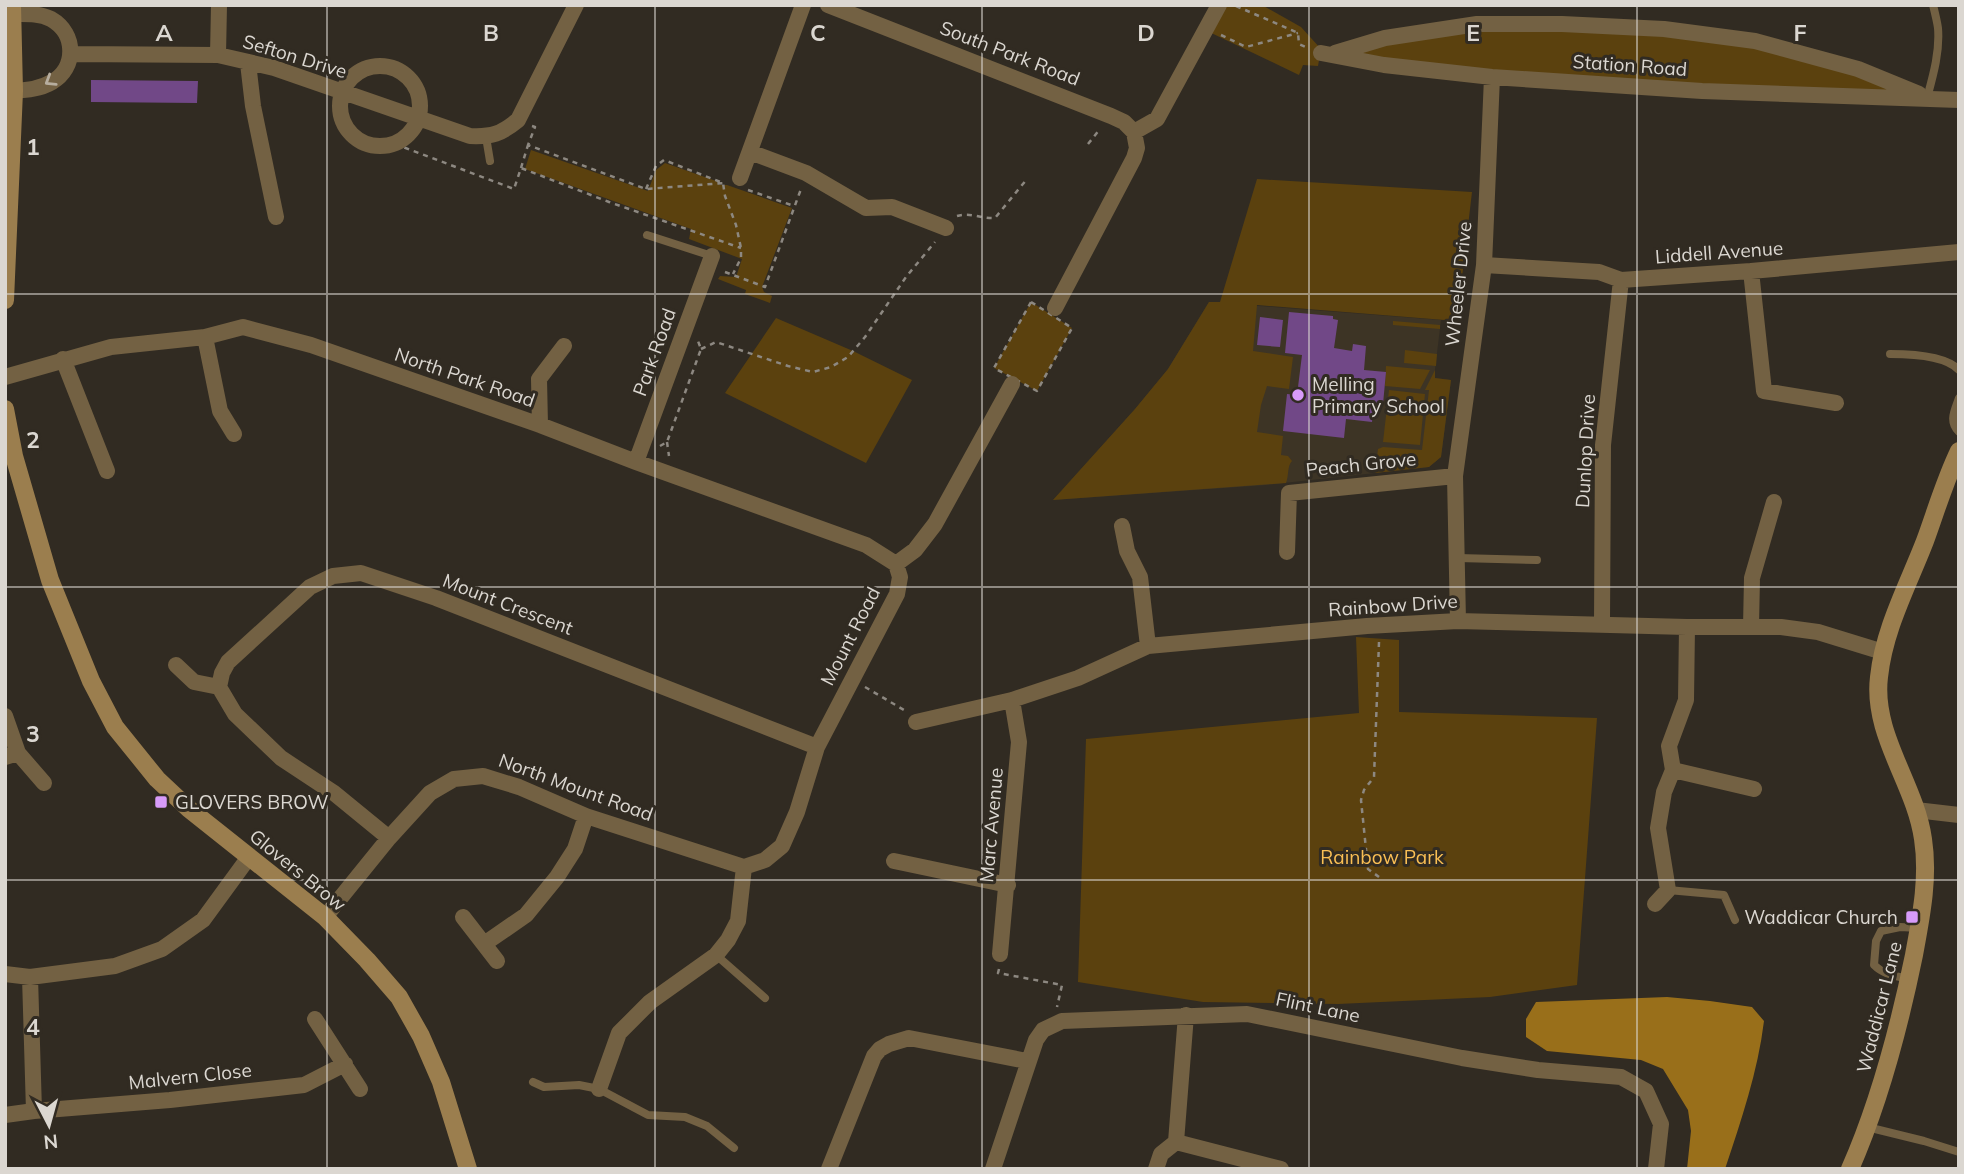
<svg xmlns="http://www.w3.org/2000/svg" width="1964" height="1174" font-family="Mulish,sans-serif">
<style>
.built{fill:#3d3425}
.green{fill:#5b410e}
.water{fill:#996f1a}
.building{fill:#714887}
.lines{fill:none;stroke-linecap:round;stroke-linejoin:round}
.path{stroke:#8d8881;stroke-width:2.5;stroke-dasharray:5 5;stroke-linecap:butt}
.lane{stroke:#736143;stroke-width:8}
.street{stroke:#736143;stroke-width:16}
.secondary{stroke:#9b7e4e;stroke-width:18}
.oneway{stroke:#b7ae9f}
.grid{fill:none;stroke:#dbd7d1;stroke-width:2;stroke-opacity:0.55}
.poi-dot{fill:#d79bf9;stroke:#312b22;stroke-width:2.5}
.labels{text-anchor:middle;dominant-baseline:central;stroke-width:6;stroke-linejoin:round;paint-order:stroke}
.street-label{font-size:19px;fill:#dbd7d1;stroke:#312b22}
.poi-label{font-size:19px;fill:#dbd7d1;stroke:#312b22;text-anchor:start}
.park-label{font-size:19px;fill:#fabf54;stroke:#312b22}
.grid-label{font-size:23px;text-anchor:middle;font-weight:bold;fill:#dbd7d1;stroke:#312b22;stroke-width:6;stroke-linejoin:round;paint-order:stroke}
</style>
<rect width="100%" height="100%" fill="#312b22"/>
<path class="built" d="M1209,302L1441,320L1434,378L1451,380L1441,457L1429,467L1421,468L1266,485L1053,500L1135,409L1168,369Z"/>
<path class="green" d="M1219,5H1262L1301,27L1321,49L1318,66L1303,65L1299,75L1205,30Z
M1588,25L1755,41L1858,69L1914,98L1384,65L1331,54L1432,31Z
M531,150L648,191L656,170L665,163L716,181L720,185H727L792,208L762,287L764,292L772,296L770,303L745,294L746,290L718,279L720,276L736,277L742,259L689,239L691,229L525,169Z
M1257,179L1472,192L1457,321L1257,305L1253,351L1293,357L1289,389L1267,386L1261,405L1257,432L1283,436L1281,455L1288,456L1292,461C1287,466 1289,476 1286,483L1053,500L1135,409L1168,369L1209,302H1220Z
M1031,302L1072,328L1037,391L994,368Z
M776,318L853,351L912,380L866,463L725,393Z
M1393,321L1440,325V329L1393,325Z
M1405,350L1437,354L1436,366L1404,363Z
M1386,366L1430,370L1420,389L1385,386Z
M1435,370V378L1451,380L1441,457L1429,467L1375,473L1378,449L1383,447L1422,450L1429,390H1425Z
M1389,390L1425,394L1420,445L1383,442Z
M1356,637L1399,640V712L1597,718L1577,985L1490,997L1338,1004L1203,1002L1078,982L1086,739L1359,713Z"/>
<path class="water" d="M1667,997L1710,1001L1752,1007L1764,1021C1758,1071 1741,1121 1725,1169H1687L1691,1131L1688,1110L1663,1069L1641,1060L1547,1051L1526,1037V1019L1536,1002Z"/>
<path class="building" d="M91,80L198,81L197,103L91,102Z
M1289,312L1333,316V319L1338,320L1334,348L1352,351L1353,344L1366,346L1364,370L1386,372L1383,404L1374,403L1372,422L1346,419L1344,438L1283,431L1287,394L1297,395L1302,355L1285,353Z
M1260,317L1283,320L1280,347L1257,345Z"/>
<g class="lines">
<path class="path" d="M1236,6L1298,33L1299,44L1308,48
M1221,35L1246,47L1298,33
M532,126L535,127L528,145L646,189L725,183
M395,144L514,189L521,168L609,202L741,248
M1088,144L1100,129
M521,168L528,145
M646,189L656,166L664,160L723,183L725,196L736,225L741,248V258L733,274
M748,190L794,206
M957,216C970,212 982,219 995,218L1027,179
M725,272L765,287L801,189
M1031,302L1072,328L1037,391L994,368Z
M701,349L716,342L788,366L813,372L831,367L848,357L865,337L906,277L935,242
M667,442L669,456
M660,446L667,442L701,349L698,341
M1379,642L1374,777L1364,790L1361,800L1368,869L1379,877
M865,687L904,710
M999,969L998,973L1062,985L1057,1007"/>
<path class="lane" d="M1927,98C1933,76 1940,52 1938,28C1937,21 1935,13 1933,5
M486,137L490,161
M647,235L712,256
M1890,354C1909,354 1945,355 1959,370
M1959,398C1955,410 1948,421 1959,432
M1458,558L1537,560
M1668,890L1724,895L1735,920
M716,955L765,998
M1909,979C1896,976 1884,975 1874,965L1876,941L1881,931L1900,927L1919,928
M533,1082L544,1087L579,1085L599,1089L648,1115L685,1117L707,1126L734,1148
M1867,1127L1924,1141L1959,1152"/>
<path class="street" d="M828,5L1111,116L1124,122L1134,132
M13,14C26,14 39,13 51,19C77,34 76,68 52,82C40,89 27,90 14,91
M1321,53L1384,65L1492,77L1702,91L1959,100
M1335,53L1385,38L1477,24H1562L1664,29L1755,41L1858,69L1919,94
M72,54L218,55L274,68L470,136C492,137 501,134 518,120L576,5
M218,55L219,5
M248,63L253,106L276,217
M340 106a40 40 0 1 1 80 0a40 40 0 1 1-80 0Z
M1134,132L1157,119L1219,5
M750,152L806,173L866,208L892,207L946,228
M740,178L803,5
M1484,265L1599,272L1621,280L1751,271L1959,252
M1751,271L1764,391L1836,403
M1055,308L1134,158L1137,148L1134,132
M205,337L220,411L234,434
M63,359L107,471
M5,377L111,347L205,337L243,327L311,345L540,425L636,462L866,545L896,564
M540,425L539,379L564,346
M636,462L712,256
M1122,526L1127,551L1140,577L1148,646
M1287,552L1289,493L1455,476
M1458,621L1455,476L1484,265L1492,77
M1602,624L1603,445L1621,280
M1751,627L1752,578L1774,502
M176,665L194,682L219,687L235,714L281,758L334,793L389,838
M219,687L222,673L228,662L310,587L333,576L361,573L436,598L817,747
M5,716L18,753L5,757
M916,722L1012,700L1078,678L1148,646L1367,626L1458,621L1687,627H1781L1818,632L1883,652
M18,753L44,783
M1673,770L1754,789
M1916,810L1959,815
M894,861L1008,885
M744,867L765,860L782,846L797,812L817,747L897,594L900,577L896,564L915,550L935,524L1012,384
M1655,904L1668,890L1658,828L1664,792L1673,770L1669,746L1686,700L1687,627
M325,917L389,838L430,793L454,779L483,776L519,787L586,816L744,867
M463,917L497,961
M484,944L526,915L557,877L575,849L586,816
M1000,954L1019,742L1012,700
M5,974L30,977L115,966L162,949L203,920L249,857
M315,1019L360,1089
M599,1089L619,1033L650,1002L716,955L728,940L738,921L744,867
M34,1111L170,1100L304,1085L345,1064
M5,1115L34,1111L30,977
M1176,1142L1186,1015
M1176,1142L1281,1169
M829,1169L874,1056L880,1049L889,1044L909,1038L1027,1061
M993,1169L1036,1040L1043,1030L1062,1021L1247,1014L1462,1058L1538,1070L1621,1077L1646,1091L1661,1124L1656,1169
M1156,1169L1161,1154L1176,1142"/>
<path class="secondary" d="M5,300L14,91L12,5
M5,409L14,456L50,580L91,681L115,727L157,779L189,809L325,917L367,960L399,997L421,1036L441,1082L468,1169
M1850,1169C1880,1101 1899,1028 1914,955C1921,917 1929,878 1923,839C1915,783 1872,735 1879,677C1884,629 1908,585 1925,541C1936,511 1945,480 1959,451"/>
</g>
<defs><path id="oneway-chevron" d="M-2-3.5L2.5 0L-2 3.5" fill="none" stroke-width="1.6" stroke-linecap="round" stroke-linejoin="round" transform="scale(1.75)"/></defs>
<use class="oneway" href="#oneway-chevron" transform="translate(50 81) rotate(148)"/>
<path class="grid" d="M327,5V1169M655,5V1169M982,5V1169M1309,5V1169M1637,5V1169M5,294H1959M5,587H1959M5,880H1959"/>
<g class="poi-dot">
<circle cx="1298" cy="395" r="7"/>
<rect x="154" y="795" width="14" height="14" rx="3.5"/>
<rect x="1905" y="910" width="14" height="14" rx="3.5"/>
</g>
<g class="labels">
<g class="street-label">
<text transform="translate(1010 53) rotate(21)">South Park Road</text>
<text transform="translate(295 56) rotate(17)">Sefton Drive</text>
<text transform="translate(1630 65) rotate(4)">Station Road</text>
<text transform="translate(1719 252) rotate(-4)">Liddell Avenue</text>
<text transform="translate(1458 284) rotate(-84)">Wheeler Drive</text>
<text transform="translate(654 352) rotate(-70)">Park Road</text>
<text transform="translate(465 377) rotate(19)">North Park Road</text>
<text transform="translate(1585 451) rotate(-87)">Dunlop Drive</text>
<text transform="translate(1361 464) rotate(-6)">Peach Grove</text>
<text transform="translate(508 604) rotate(21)">Mount Crescent</text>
<text transform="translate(1393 605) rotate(-4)">Rainbow Drive</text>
<text transform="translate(850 636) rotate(-63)">Mount Road</text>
<text transform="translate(576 787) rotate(20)">North Mount Road</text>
<text transform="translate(991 825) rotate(-85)">Marc Avenue</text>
<text transform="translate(298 870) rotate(39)">Glovers Brow</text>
<text transform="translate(1318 1007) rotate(12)">Flint Lane</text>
<text transform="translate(1879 1007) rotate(-76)">Waddicar Lane</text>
<text transform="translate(190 1076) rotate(-6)">Malvern Close</text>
</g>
<g class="poi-label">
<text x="1312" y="384">Melling<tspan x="1312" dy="22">Primary School</tspan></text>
<text x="175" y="802">GLOVERS BROW</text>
<text x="1898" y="917" text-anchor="end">Waddicar Church</text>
</g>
<g class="park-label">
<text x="1382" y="857">Rainbow Park</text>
</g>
</g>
<g class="grid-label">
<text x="164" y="41">A</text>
<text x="491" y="41">B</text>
<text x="818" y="41">C</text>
<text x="1146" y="41">D</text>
<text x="1473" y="41">E</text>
<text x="1800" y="41">F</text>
<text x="33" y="155">1</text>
<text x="33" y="448">2</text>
<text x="33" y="742">3</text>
<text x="33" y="1035">4</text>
</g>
<rect width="1964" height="1174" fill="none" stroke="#dbd7d1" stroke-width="14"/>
<g transform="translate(49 1125) rotate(174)" stroke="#312b22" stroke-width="5" paint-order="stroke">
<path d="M0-5L12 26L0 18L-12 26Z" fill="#dbd7d1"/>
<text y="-10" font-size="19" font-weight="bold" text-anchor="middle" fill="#dbd7d1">N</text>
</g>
</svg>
